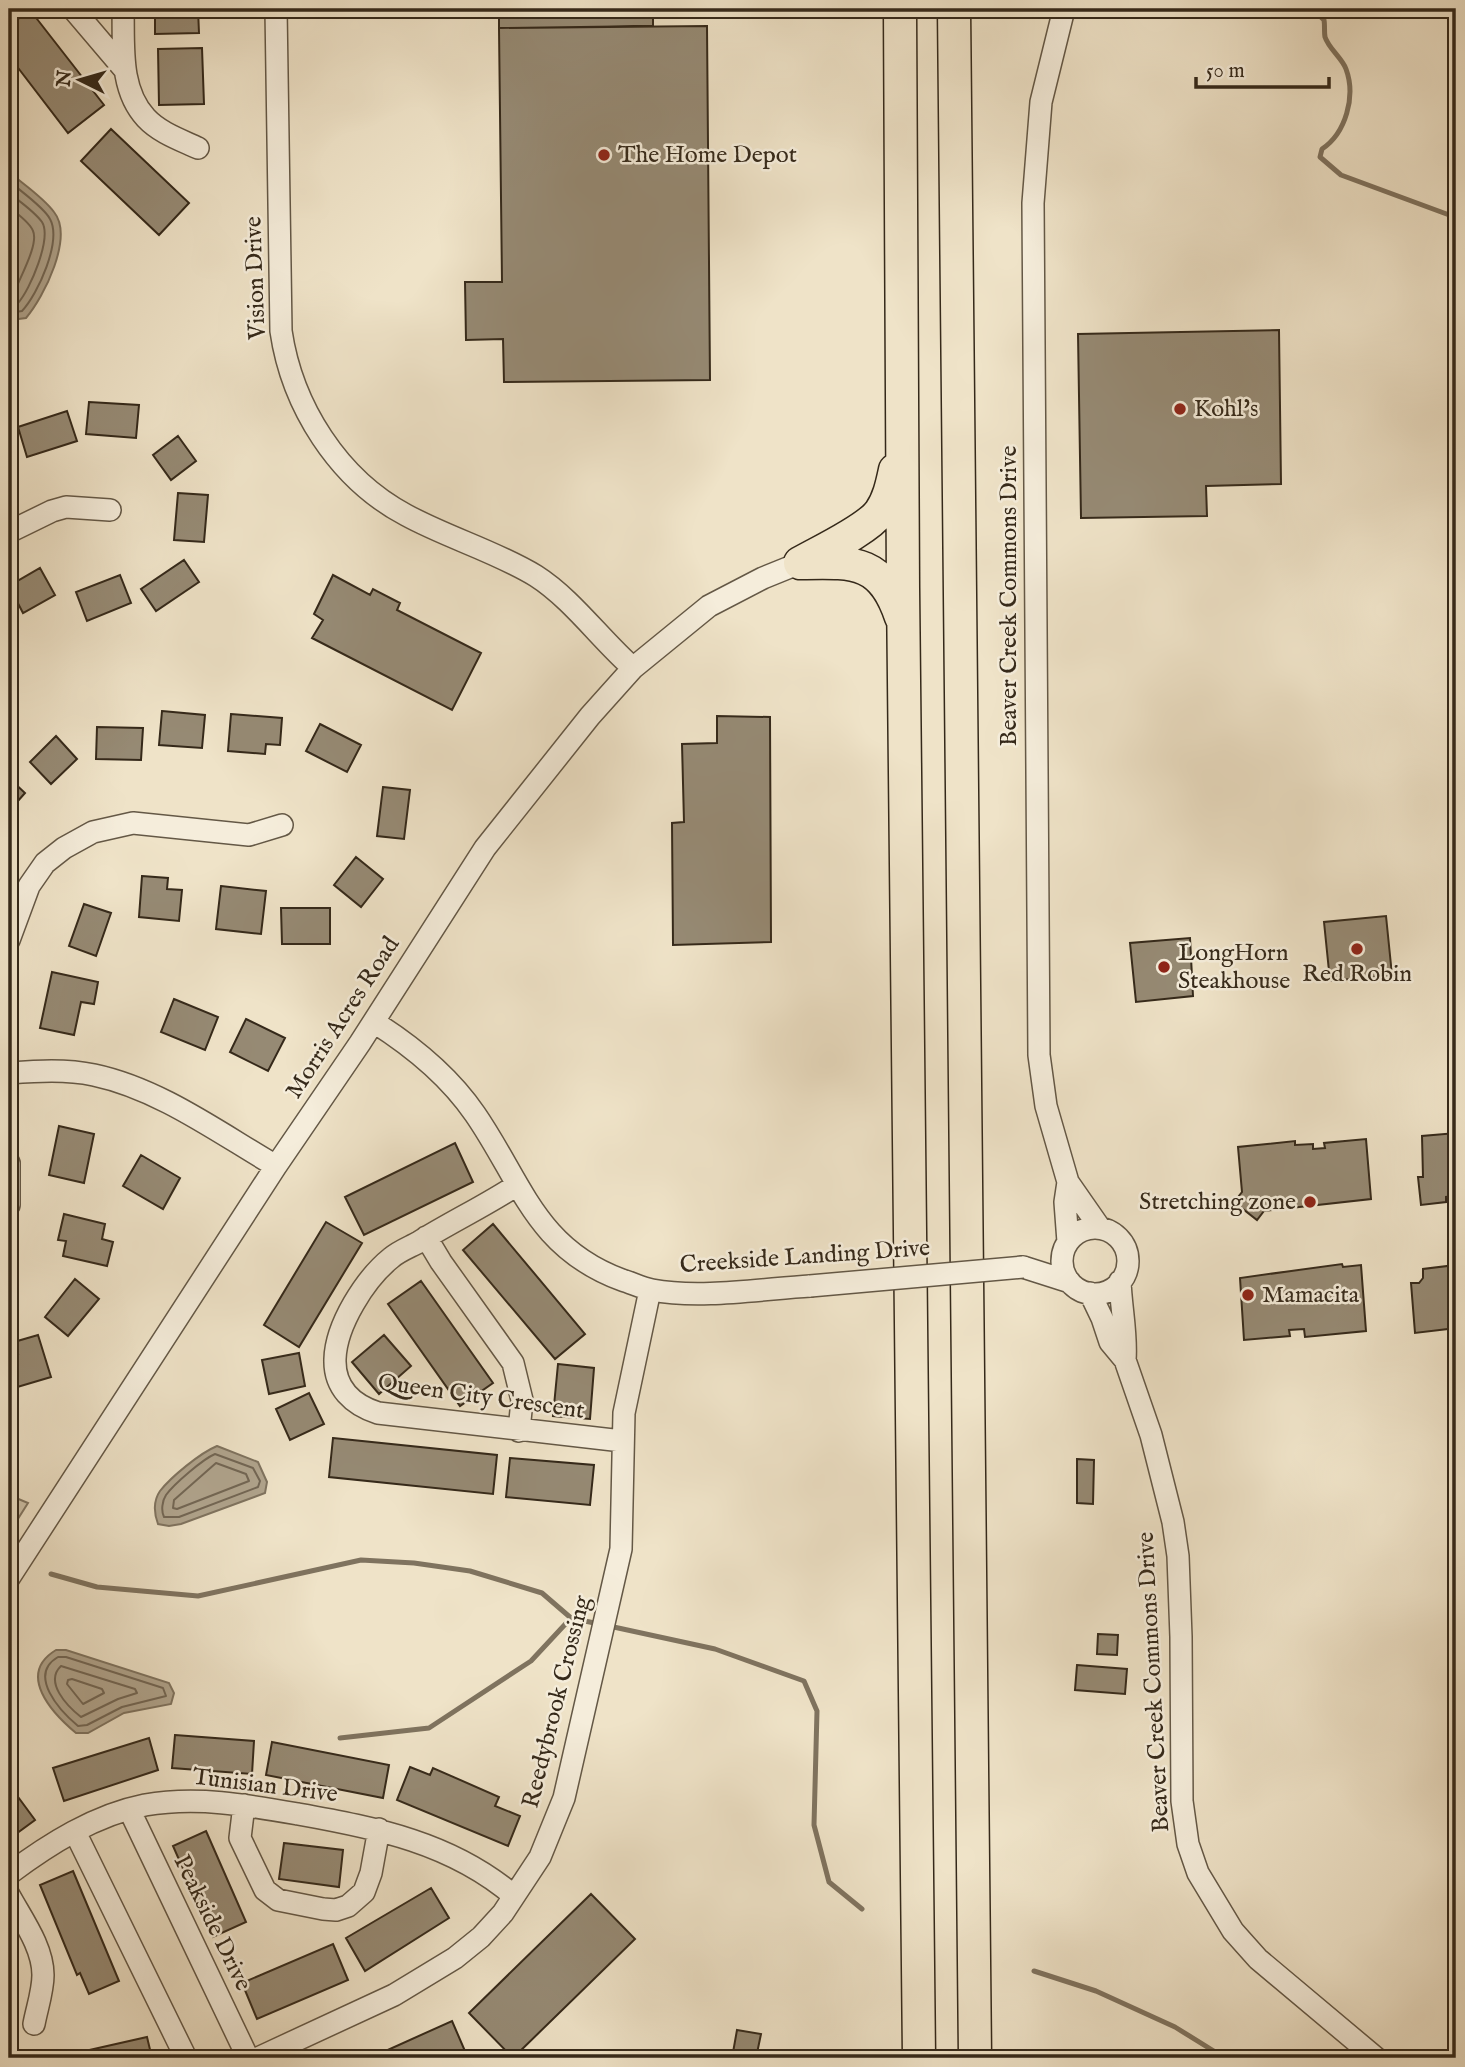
<svg xmlns="http://www.w3.org/2000/svg" width="1465" height="2067" font-family="'IM FELL English',serif">
<style>
.green{fill:#cfc3aa;stroke:#827662;stroke-width:2}
.water{fill:#b0a48d;stroke:#7f735f;stroke-width:2}
.lines{fill:none;stroke-linecap:round;stroke-linejoin:round}
.shore{stroke:#726654;stroke-width:2}
.stream{stroke:#7f735f;stroke-width:5}
.building{fill:#968a74;stroke:#35291a;stroke-width:2}
.minor-casing{stroke:#645846;stroke-width:24}
.highway-casing{stroke:#35291a;stroke-width:35}
.minor{stroke:#f5eddb;stroke-width:21}
.highway{stroke:#efe3c8;stroke-width:32}
.minor-bridge-casing{stroke:#645846;stroke-width:24;stroke-linecap:butt}
.minor-bridge{stroke:#f5eddb;stroke-width:21}
.poi-dot{fill:#8f2418;stroke:#f5eddb;stroke-width:2.5}
.labels{text-anchor:middle;dominant-baseline:central;stroke-width:5;stroke-linejoin:round;paint-order:stroke}
.poi-label{font-size:24px;fill:#35291a;stroke:#f5eddb;text-anchor:start}
.street-label{font-size:24px;fill:#35291a;stroke:#f5eddb}
</style>
<rect width="100%" height="100%" fill="#efe3c8"/>
<filter id="stains"><feTurbulence type="fractalNoise" baseFrequency=".00286" numOctaves="4"/><feColorMatrix values="0 0 0 0 .2 0 0 0 0 .09 0 0 0 0 .02 0 0 0 .5 -.17"/></filter>
<radialGradient id="worn" r=".72"><stop offset=".6" stop-color="#630" stop-opacity="0"/><stop offset="1" stop-color="#630" stop-opacity=".3"/></radialGradient>
<path class="green" d="M9,1495L28,1503L9,1533Z"/>
<path class="water" d="M9,172C23,184 43,197 54,212C74,237 44,297 26,318L11,320L9,318Z
M217,1446L258,1462L267,1482L265,1493L181,1524L169,1526L158,1524C154,1514 153,1501 160,1491C171,1477 200,1453 217,1446Z
M56,1650H66L169,1683L174,1693L171,1704L124,1713L88,1733H76C52,1713 16,1674 56,1650Z"/>
<g class="lines">
<path class="shore" d="M9,181C19,190 44,207 50,219C62,241 38,294 22,311L9,313
M9,193C19,201 34,211 42,222C52,238 30,290 18,303L9,304
M9,207C16,213 30,222 33,231C39,244 20,277 15,291L9,293
M215,1454L253,1468L260,1481L258,1487L179,1517H164C161,1511 162,1501 166,1495C174,1484 203,1459 215,1454Z
M216,1463L246,1474L249,1481L177,1509L173,1508L174,1500Z
M58,1657H66L163,1688L166,1696L122,1707L87,1725L78,1726C60,1711 27,1675 58,1657Z
M61,1666L135,1689L137,1693L118,1699L81,1717C67,1706 44,1682 61,1666Z
M72,1679L102,1689L104,1693L83,1704L67,1684L68,1680Z"/>
<path class="stream" d="M1312,9L1324,20C1325,25 1324,32 1325,37C1329,49 1342,58 1346,69C1356,96 1346,133 1322,149L1320,157L1341,175L1452,216H1456
M51,1574L97,1587L198,1596L361,1560L414,1563L470,1571L542,1593L571,1618L599,1624
M609,1626L715,1649L804,1681L817,1711L814,1825L829,1882L862,1909
M340,1738L429,1728L531,1661L571,1618
M1034,1971L1096,1991L1175,2027L1225,2058"/>
</g>
<path class="building" d="M155,9H198L199,33L155,34Z
M499,9H653V26L499,28Z
M30,10L104,105L68,133L9,56V26Z
M707,26L710,380L504,382L503,339L466,340L465,282H502L499,28Z
M202,48L204,104L159,105L158,49Z
M111,129L189,203L159,235L81,161Z
M1279,330L1281,484L1206,486L1207,516L1081,518L1078,334Z
M89,402L139,405L136,438L86,434Z
M67,411L77,441L27,457L18,427Z
M178,436L196,461L171,480L153,455Z
M178,493L208,495L204,542L174,540Z
M184,560L199,582L156,611L141,589Z
M40,568L55,595L23,613L9,586Z
M120,575L131,603L87,621L76,592Z
M333,575L370,595L373,589L400,603L397,610L481,653L452,710L312,638L323,620L314,614Z
M162,711L205,715L202,748L159,745Z
M231,714L282,718L280,745L266,744L265,754L228,751Z
M717,716L770,717L771,942L673,945L672,823L684,822L682,744L717,743Z
M320,724L361,745L347,772L306,751Z
M97,727L143,728L141,760L96,759Z
M56,736L77,759L51,784L30,762Z
M9,778L25,793L9,811Z
M383,787L410,790L404,839L377,836Z
M356,857L383,879L361,907L334,885Z
M142,876L168,878L167,889L182,890L179,921L139,917Z
M221,886L266,891L261,934L216,929Z
M84,904L111,913L96,956L69,946Z
M281,908H330V944H282Z
M1386,916L1392,975L1330,981L1324,922Z
M1190,938L1193,996L1136,1002L1130,943Z
M52,972L98,982L94,1004L81,1002L74,1035L40,1028Z
M174,999L218,1017L205,1050L161,1032Z
M246,1019L285,1038L268,1071L230,1052Z
M59,1126L94,1134L84,1183L49,1175Z
M1456,1133V1196L1446,1197V1202L1421,1205L1418,1177H1423L1422,1136Z
M1366,1139L1371,1199L1264,1211L1257,1220L1234,1202L1242,1192L1238,1147L1295,1141V1145L1313,1144V1149L1325,1148L1324,1143Z
M455,1143L473,1182L364,1235L345,1197Z
M141,1155L180,1178L163,1209L123,1186Z
M64,1214L105,1224L102,1239L113,1242L107,1266L63,1256L66,1241L58,1240Z
M326,1222L362,1243L299,1347L264,1325Z
M493,1224L585,1334L555,1359L463,1250Z
M1342,1264L1343,1267L1361,1265L1366,1331L1305,1337L1304,1329L1289,1330L1290,1336L1244,1340L1240,1278Z
M1456,1265V1328L1415,1333L1411,1283H1419L1423,1278V1269Z
M75,1279L99,1299L68,1336L45,1317Z
M421,1281L493,1383L460,1406L388,1304Z
M38,1335L51,1377L14,1388L9,1370V1357L18,1354L14,1342Z
M384,1335L411,1366L379,1394L352,1362Z
M299,1353L305,1386L269,1394L262,1360Z
M558,1364L594,1368L590,1419L553,1416Z
M309,1393L324,1424L290,1440L276,1409Z
M333,1438L497,1455L493,1494L329,1477Z
M510,1458L594,1465L590,1505L506,1497Z
M1077,1459L1094,1460L1093,1504L1077,1503Z
M1098,1634L1118,1635L1117,1655L1097,1654Z
M1077,1665L1127,1669L1125,1694L1075,1690Z
M175,1735L254,1741L252,1774L172,1768Z
M149,1738L158,1770L64,1801L53,1768Z
M272,1742L389,1765L383,1798L266,1775Z
M410,1767L430,1775L433,1768L499,1797L495,1806L520,1816L508,1846L397,1800Z
M10,1786L35,1820L9,1839V1787Z
M206,1831L246,1922L213,1937L173,1846Z
M284,1843L343,1850L339,1887L279,1879Z
M73,1871L119,1981L89,1994L80,1973L77,1975L40,1885Z
M431,1888L449,1918L365,1971L346,1938Z
M591,1894L635,1939L513,2058L469,2013Z
M333,1944L348,1980L257,2019L242,1983Z
M452,2021L468,2058H384L381,2053Z
M737,2030L761,2034L756,2058H732Z
M147,2037L152,2058H54Z"/>
<g class="lines">
<defs>
<path id="minor" d="M73,9L124,69
M123,9C124,45 119,89 146,118C160,133 181,140 198,148
M276,9L281,331C292,406 338,479 406,515C448,538 495,551 536,576C572,599 601,640 633,668
M1064,9L1041,102L1033,203L1039,1055L1046,1106L1068,1182L1100,1228
M9,532L52,511L66,507L110,510
M9,940L29,886L45,863L64,848L93,832L133,823L249,835L282,825
M374,1022C412,1046 449,1076 475,1114C522,1182 535,1248 622,1280C632,1283 642,1288 652,1290C699,1299 762,1289 810,1286
M9,1073C37,1071 66,1069 94,1075C160,1089 219,1133 276,1166
M9,1163V1205
M1068,1182L1065,1202L1068,1242
M517,1185C485,1206 451,1222 419,1242C410,1247 399,1251 391,1258C365,1279 336,1325 335,1359C334,1388 353,1405 378,1413L622,1441
M1062 1261a33 33 0 1 1 66 0a33 33 0 1 1-66 0Z
M426,1237L441,1262L513,1363L522,1400L519,1431
M1023,1267L1070,1282
M1120,1281C1121,1308 1127,1334 1125,1360
M1090,1293L1102,1318L1110,1342L1125,1360L1151,1435L1173,1522L1178,1556L1181,1637L1182,1801L1188,1844L1198,1873L1233,1931L1258,1959L1376,2058
M9,1578L276,1166L360,1043L485,848L590,716L633,668L709,606L763,578L800,563
M244,1805L240,1838L265,1890L278,1900L323,1909L336,1910L348,1906L364,1892L371,1873L379,1829
M129,1809L248,2058
M75,1832L186,2058
M9,1874C49,1844 95,1815 145,1805C197,1796 247,1805 298,1814C377,1828 452,1843 514,1896
M9,1895C22,1919 43,1947 43,1975C43,1991 37,2008 34,2024
M258,2058L394,1995L455,1958L481,1937L503,1913L540,1857L564,1798L621,1549L624,1413L650,1290"/>
<path id="highway" d="M900,9L903,588L919,2058
M954,9L975,2058
M800,563C821,551 867,530 880,512C889,499 892,484 895,470
M802,563C854,562 882,560 901,617"/>
</defs>
<use href="#minor" class="minor-casing"/>
<use href="#highway" class="highway-casing"/>
<use href="#minor" class="minor"/>
<use href="#highway" class="highway"/>
<defs>
<path id="minor-bridge" d="M810,1286L1023,1267"/>
</defs>
<use href="#minor-bridge" class="minor-bridge-casing"/>
<use href="#minor-bridge" class="minor-bridge"/>
</g>
<g class="poi-dot">
<circle cx="604" cy="155" r="7"/>
<circle cx="1180" cy="409" r="7"/>
<circle cx="1357" cy="949" r="7"/>
<circle cx="1164" cy="967" r="7"/>
<circle cx="1310" cy="1202" r="7"/>
<circle cx="1248" cy="1295" r="7"/>
</g>
<g class="labels">
<g class="poi-label">
<text x="618" y="155">The Home Depot</text>
<text x="1194" y="409">Kohl's</text>
<text x="1178" y="953">LongHorn<tspan x="1178" dy="28">Steakhouse</tspan></text>
<text x="1357" y="974" text-anchor="middle">Red Robin</text>
<text x="1296" y="1202" text-anchor="end">Stretching zone</text>
<text x="1262" y="1295">Mamacita</text>
</g>
<g class="street-label">
<text transform="translate(256 278) rotate(-92)">Vision Drive</text>
<text transform="translate(1009 596) rotate(-90)">Beaver Creek Commons Drive</text>
<text transform="translate(343 1018) rotate(-57)">Morris Acres Road</text>
<text transform="translate(805 1257) rotate(-4)">Creekside Landing Drive</text>
<text transform="translate(481 1397) rotate(8)">Queen City Crescent</text>
<text transform="translate(1154 1682) rotate(-93)">Beaver Creek Commons Drive</text>
<text transform="translate(557 1702) rotate(-76)">Reedybrook Crossing</text>
<text transform="translate(265 1786) rotate(7)">Tunisian Drive</text>
<text transform="translate(212 1923) rotate(64)">Peakside Drive</text>
</g>
</g>
<rect width="1465" height="2067" fill="none" stroke="#efe3c8" stroke-width="35"/>
<rect x="10" y="10" width="1444" height="2046" fill="none" stroke="#35291a" stroke-width="3.5"/>
<rect x="18" y="18" width="1430" height="2032" fill="none" stroke="#35291a" stroke-width="2"/>
<g transform="translate(80 80) rotate(275)" stroke="#f5eddb" stroke-width="5" paint-order="stroke">
<path d="M0-5L12 26L0 18L-12 26Z" fill="#35291a"/>
<text y="-10" font-size="19" font-weight="bold" text-anchor="middle" fill="#35291a">N</text>
</g>
<path d="M1196 77v10h133v-10" fill="none" stroke="#35291a" stroke-width="3.5"/>
<text x="1206" y="77" font-size="21" fill="#35291a" stroke="#f5eddb" stroke-width="5" paint-order="stroke">50 m</text>
<rect width="100%" height="100%" filter="url(#stains)"/>
<rect width="100%" height="100%" fill="url(#worn)"/>
</svg>
